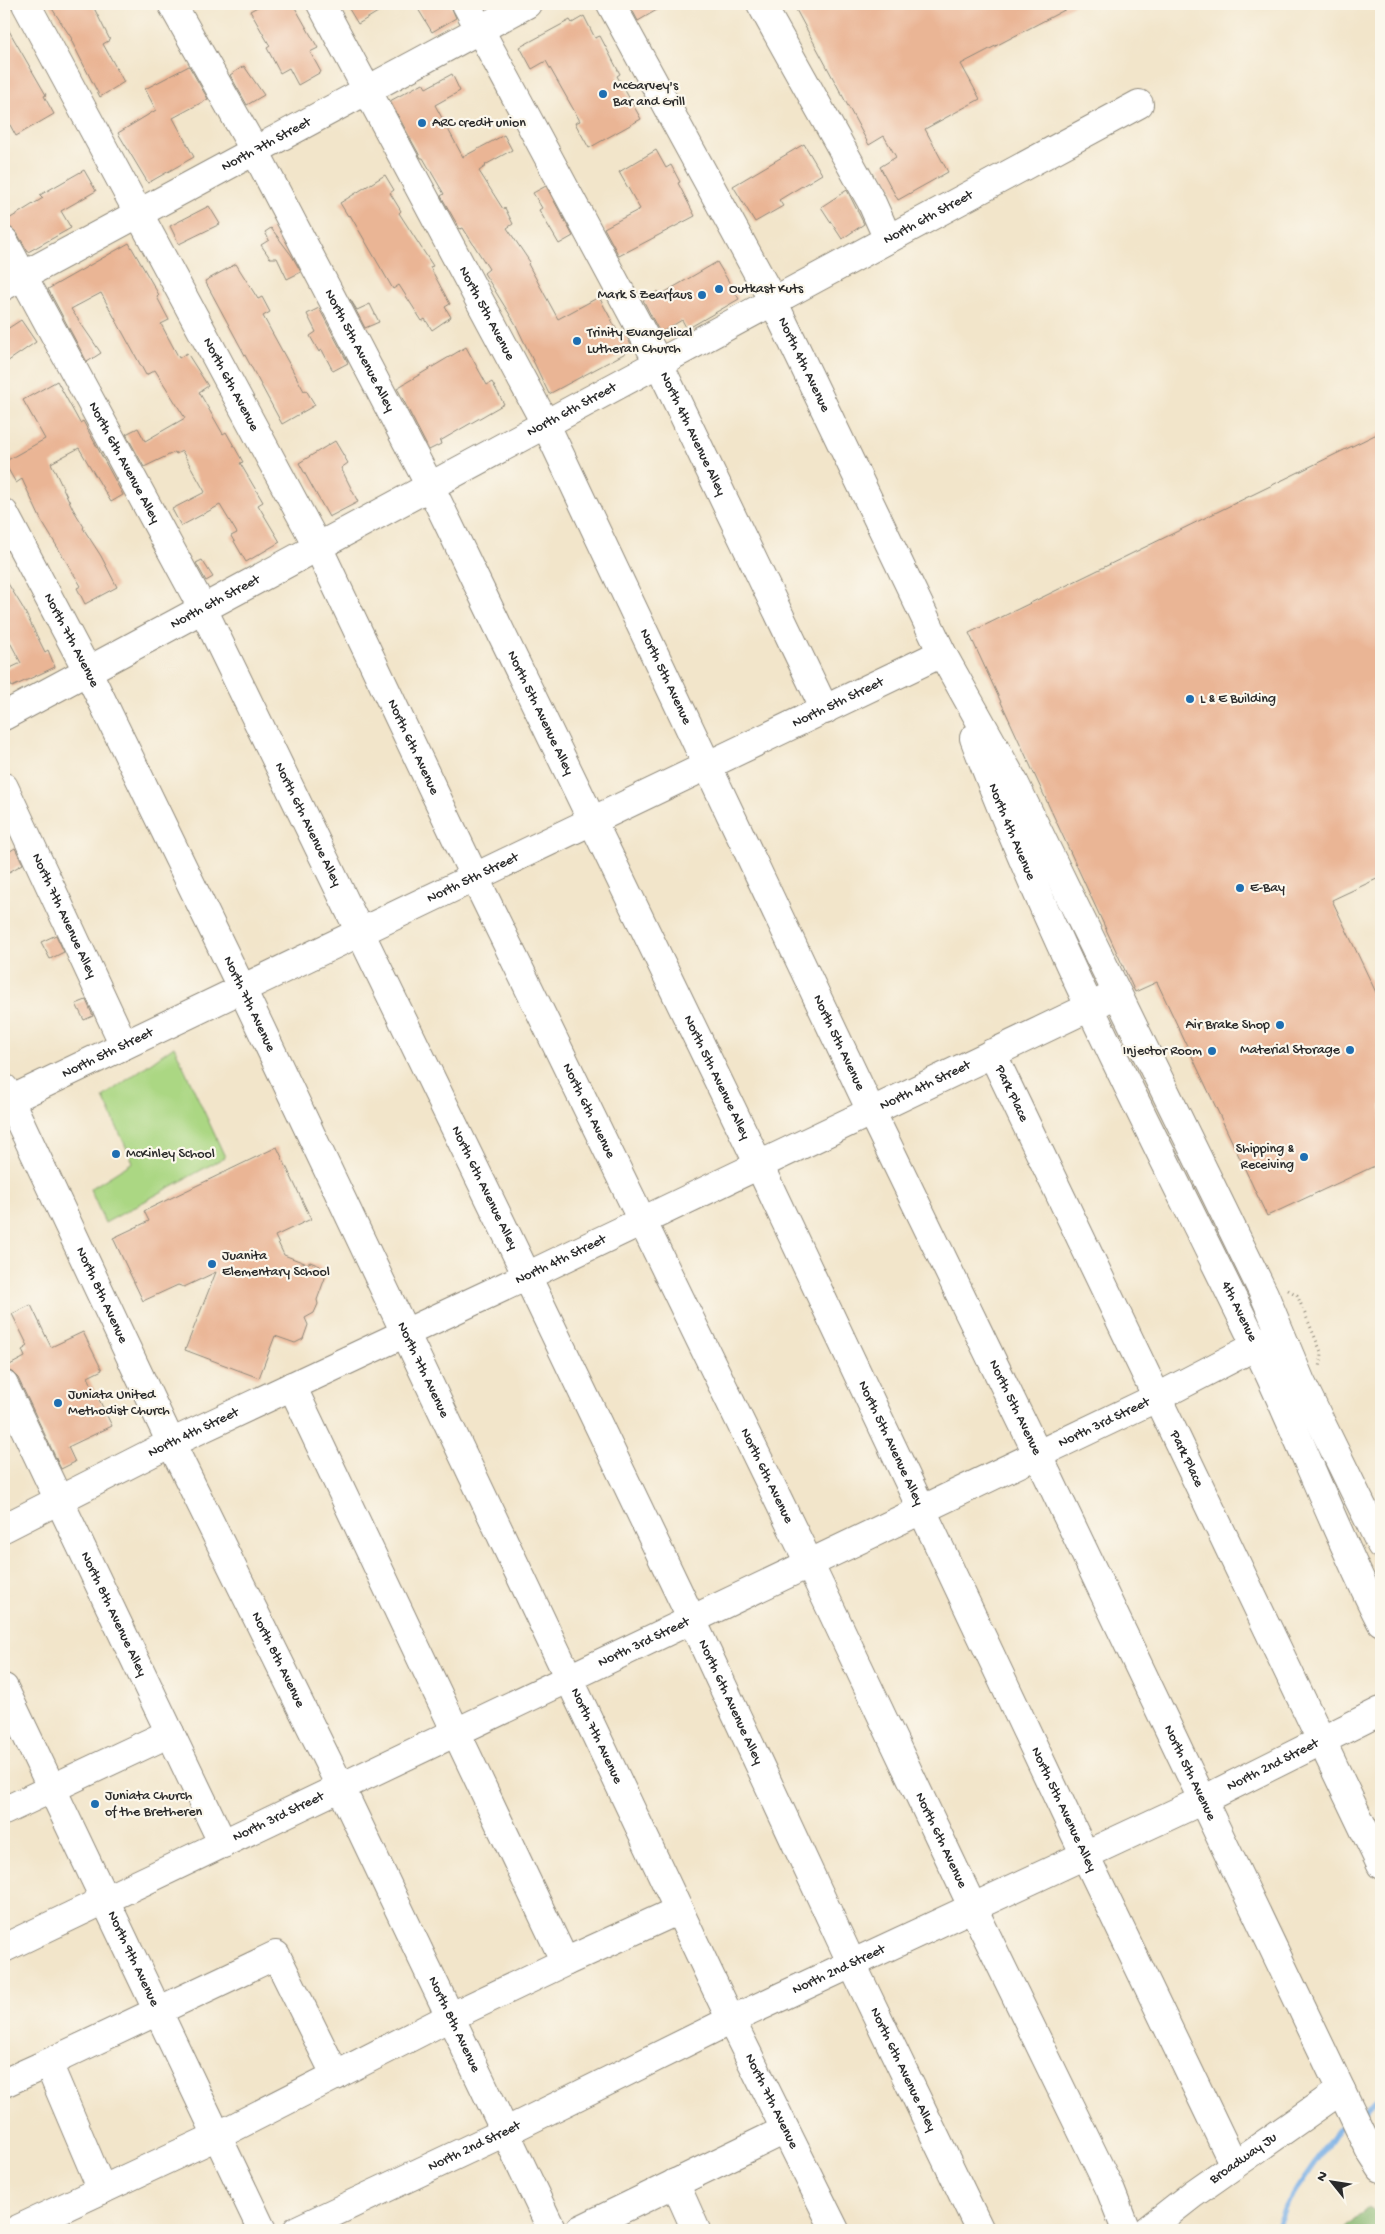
<svg xmlns="http://www.w3.org/2000/svg" width="1385" height="2234" font-family="'Gochi Hand',sans-serif">
<style>
.green{fill:#abd783;stroke:#6b8157}
.forest{fill:#88b871;stroke:#5a724e}
.lines{fill:none;stroke-linecap:round;stroke-linejoin:round}
.stream{stroke:#76ade5;stroke-width:5.5}
.building{fill:#eab595}
.minor-casing{stroke:#8e887a;stroke-width:30}
.major-casing{stroke:#8e887a;stroke-width:30}
.path{stroke:#8e887a;stroke-width:3;stroke-dasharray:1 4;stroke-linecap:butt}
.minor{stroke:#fff;stroke-width:28}
.major{stroke:#fff;stroke-width:28}
.poi-dot{fill:#1f6fb2;stroke:#fbf7ec;stroke-width:2}
.labels{text-anchor:middle;dominant-baseline:central;stroke-width:4.5;stroke-linejoin:round;paint-order:stroke}
.poi-label{font-size:14px;fill:#2b2b2b;stroke:#fbf7ec;text-anchor:start}
.street-label{font-size:14px;fill:#2b2b2b;stroke:#fbf7ec}
</style>
<rect width="100%" height="100%" fill="#fbf7ec"/>
<filter id="ink" filterUnits="userSpaceOnUse"><feTurbulence type="fractalNoise" baseFrequency=".02" numOctaves="2"/><feDisplacementMap in="SourceGraphic" scale="10" xChannelSelector="R" yChannelSelector="G"/><feConvolveMatrix kernelMatrix="1 2 1 2 8 2 1 2 1" color-interpolation-filters="sRGB"/></filter>
<filter id="wash" filterUnits="userSpaceOnUse"><feTurbulence type="fractalNoise" baseFrequency=".0096" numOctaves="4" result="noise"/><feDisplacementMap in="SourceGraphic" scale="20" xChannelSelector="R" yChannelSelector="G"/><feGaussianBlur stdDeviation="1.12" result="paint"/><feColorMatrix in="noise" values="0 0 0 0 0 0 0 0 0 0 0 0 0 0 0 0 0 1.4 0 .05"/><feComposite in="paint" operator="in"/></filter>
<g filter="url(#wash)">
<rect width="100%" height="100%" fill="#f2e5ca"/>
<path class="green" d="M174,1046L225,1157L105,1223L90,1189L133,1162L103,1097Z"/>
<path class="forest" d="M1369,2207L1381,2215V2230H1343Z"/>
<g class="lines">
<path class="stream" d="M1361,2112L1381,2096
M1276,2230L1285,2206L1338,2129L1347,2122"/>
</g>
<g id="blocks">
<path class="building" d="M49,4H92L110,40L103,44L124,82L100,97L71,40L72,39Z
M263,4H293L318,48L310,52L321,72L298,85L289,68L280,73L267,48L270,46L250,11Z
M346,4H391L358,24Z
M415,4H450L456,18L432,32Z
M629,4H667L638,21Z
M793,4H1076L961,64L980,99L925,129L948,172L898,200L880,167L896,157L884,136L869,145Z
M584,16L595,38L600,36L620,74L617,76L641,119L589,148L575,123L580,121L546,61L532,69L520,47L570,20L572,23Z
M4,22L46,95L44,96L54,114L16,136L4,114Z
M189,66L208,99L173,118L194,157L148,183L118,133L156,110L145,89Z
M244,66L264,95L247,105L230,75Z
M452,74L460,91L435,105L463,157L504,135L512,150L485,165L486,166L479,171L503,209L505,208L513,224L507,228L530,262L528,264L558,319L599,297L619,334L624,331L633,349L549,394L515,323L484,273L489,269L463,228L460,229L454,219L441,196L444,194L423,158H421L390,101L423,83L426,88Z
M804,144L822,174L779,200L783,206L755,222L733,186Z
M656,150L666,168L671,165L680,182L678,183L695,216L619,256L604,228L640,209L619,172Z
M84,170L96,191L61,211L71,228L28,252L17,233L4,222L43,198L40,195Z
M385,175L394,190L390,193L401,211L399,213L433,266L430,267L450,304L445,307L451,317L432,330L425,319L422,321L399,285L393,289L350,215L348,216L340,203Z
M546,186L573,236L559,244L539,210L542,208L533,193Z
M847,190L864,224L842,239L821,207Z
M209,206L220,224L179,244L170,226Z
M271,228L292,256L301,272L287,279L277,258H270L261,245L269,240L265,232Z
M129,243L159,295L157,297L169,320L161,324L179,358L187,353L208,386L199,392L223,434L226,432L243,462L240,463L263,502L258,505L280,542L246,562L231,536L237,533L220,505L181,526L172,509L205,492L182,451L176,454L175,452L144,467L126,434L138,428L145,441L185,418L155,370L146,375L101,293L71,309L101,353L87,362L48,289Z
M717,262L739,299L687,329L682,320L660,333L643,300L658,291L660,295Z
M236,264L258,299L262,297L270,312L263,316L304,391L306,390L315,405L282,424L205,281Z
M350,299L357,310L370,304L379,322L365,328Z
M319,308L348,363L333,371L322,350L319,352L310,336L316,332L307,314Z
M21,320L36,342L4,364V331Z
M466,347L487,385L492,382L504,404L440,441L441,444L429,450L397,388Z
M57,381L80,423L83,421L123,495L111,502L79,448L51,463L73,509L84,527L83,528L101,556L117,587L85,604L77,588L81,586L41,520L22,479L16,483L4,462L45,439L23,400Z
M1381,432V877L1332,900L1381,1003V1163L1267,1216L1157,982L1135,992L969,633Z
M335,441L348,463L341,468L358,502L329,517L299,463Z
M202,560L213,577L206,581L196,563Z
M4,577L23,608L45,652L48,650L55,667L12,687L4,671L21,663L4,631Z
M15,848L23,864L9,872L4,863V855Z
M56,935L64,952L50,959L41,942Z
M86,1000L93,1016L84,1020L76,1004Z
M277,1147L311,1219L275,1236L284,1255L307,1264L310,1262L320,1266L325,1278L317,1300L318,1304L314,1313L305,1318L308,1325L303,1339L295,1343L275,1336L259,1378L185,1350L216,1272L184,1287L178,1285L143,1301L113,1238L149,1221L144,1211Z
M31,1305L51,1347L83,1332L102,1370L88,1377L112,1426L68,1447L75,1462L61,1469L18,1378L12,1372L4,1370V1368L25,1357L22,1350L28,1346L12,1314Z"/>
</g>
</g>
<g filter="url(#ink)">
<use href="#blocks" fill-opacity="0" stroke="#8e887a" stroke-width="1"/>
<g class="lines">
<defs>
<g id="minor">
<path id="s1" d="M26,4L318,547L475,878L809,1563L973,1908L1110,2189L1126,2230"/>
<path id="s2" d="M172,4L255,151L430,486L759,1165L1085,1855L1234,2165"/>
<path id="s3" d="M321,4L545,423L871,1111L1037,1453L1341,2090L1370,2151L1381,2168"/>
<path id="s4" d="M466,4L658,362L825,710"/>
<path d="M761,4L871,201L888,239"/>
<path id="s5" d="M4,241L203,609L527,1276L692,1620L852,1964L980,2230"/>
<path id="s6" d="M4,286L527,4"/>
<path id="s7" d="M4,513L87,670L242,989L731,2020L835,2230"/>
<path id="s8" d="M4,716L1139,104"/>
<path id="s9" d="M4,787L124,1045"/>
<path id="s10" d="M992,1053L1381,1865"/>
<path id="s11" d="M4,1088L171,1443L341,1788L552,2230"/>
<path id="s12" d="M4,1103L942,653"/>
<path id="s13" d="M4,1385L223,1844"/>
<path id="s14" d="M4,1528L171,1443L527,1276L1117,994"/>
<path id="s15" d="M4,1688L262,2230"/>
<path d="M4,1811L170,1733"/>
<path id="s16" d="M4,1948L1158,1397L1277,1335"/>
<path d="M565,1962L679,1910"/>
<path d="M4,2083L48,2063"/>
<path d="M675,2183L696,2230"/>
<path d="M102,2190L48,2063L276,1955L336,2076"/>
<path d="M16,2230L217,2136L450,2017L565,1962L292,1386"/>
<path id="s17" d="M297,2230L505,2132L731,2020L1203,1800L1381,1711"/>
<path d="M579,2230L785,2130"/>
<path id="s18" d="M1147,2230L1193,2194L1341,2090"/>
</g>
<g id="major">
<path id="s19" d="M611,4L773,301L942,653L1014,782L1264,1294L1301,1382L1381,1545"/>
<path id="s20" d="M974,738C1052,946 1157,1142 1254,1342C1299,1434 1334,1530 1381,1622"/>
</g>
</defs>
<use href="#minor" class="minor-casing"/>
<use href="#major" class="major-casing"/>
<path class="path" d="M1288,1290L1297,1295L1322,1354L1320,1368"/>
<use href="#minor" class="minor"/>
<use href="#major" class="major"/>
</g>
</g>
<g class="poi-dot">
<circle cx="603" cy="94" r="5"/>
<circle cx="422" cy="123" r="5"/>
<circle cx="719" cy="289" r="5"/>
<circle cx="702" cy="295" r="5"/>
<circle cx="577" cy="341" r="5"/>
<circle cx="1190" cy="699" r="5"/>
<circle cx="1240" cy="888" r="5"/>
<circle cx="1280" cy="1025" r="5"/>
<circle cx="1350" cy="1050" r="5"/>
<circle cx="1212" cy="1051" r="5"/>
<circle cx="116" cy="1154" r="5"/>
<circle cx="1304" cy="1157" r="5"/>
<circle cx="212" cy="1264" r="5"/>
<circle cx="58" cy="1403" r="5"/>
<circle cx="95" cy="1804" r="5"/>
</g>
<g class="labels">
<g class="poi-label">
<text x="613" y="86">McGarvey's<tspan x="613" dy="16">Bar and Grill</tspan></text>
<text x="432" y="123">ARC credit union</text>
<text x="729" y="289">Outkast Kuts</text>
<text x="692" y="295" text-anchor="end">Mark S Zearfaus</text>
<text x="587" y="333">Trinity Evangelical<tspan x="587" dy="16">Lutheran Church</tspan></text>
<text x="1200" y="699">L &amp; E Building</text>
<text x="1250" y="888">E-Bay</text>
<text x="1270" y="1025" text-anchor="end">Air Brake Shop</text>
<text x="1340" y="1050" text-anchor="end">Material Storage</text>
<text x="1202" y="1051" text-anchor="end">Injector Room</text>
<text x="1294" y="1149" text-anchor="end">Shipping &amp;<tspan x="1294" dy="16">Receiving</tspan></text>
<text x="126" y="1154">McKinley School</text>
<text x="222" y="1256">Juanita<tspan x="222" dy="16">Elementary School</tspan></text>
<text x="68" y="1395">Juniata United<tspan x="68" dy="16">Methodist Church</tspan></text>
<text x="105" y="1796">Juniata Church<tspan x="105" dy="16">of the Bretheren</tspan></text>
</g>
<g class="street-label">
<text stroke="none"><textPath href="#s6" startOffset="298">North 7th Street</textPath></text>
<text stroke="none"><textPath href="#s8" startOffset="1050">North 6th Street</textPath></text>
<text stroke="none"><textPath href="#s3" startOffset="351">North 5th Avenue</textPath></text>
<text stroke="none"><textPath href="#s2" startOffset="394">North 5th Avenue Alley</textPath></text>
<text stroke="none"><textPath href="#s19" startOffset="409">North 4th Avenue</textPath></text>
<text stroke="none"><textPath href="#s1" startOffset="432">North 6th Avenue</textPath></text>
<text stroke="none"><textPath href="#s8" startOffset="645">North 6th Street</textPath></text>
<text stroke="none"><textPath href="#s4" startOffset="486">North 4th Avenue Alley</textPath></text>
<text stroke="none"><textPath href="#s5" startOffset="252">North 6th Avenue Alley</textPath></text>
<text stroke="none"><textPath href="#s8" startOffset="240">North 6th Street</textPath></text>
<text stroke="none"><textPath href="#s7" startOffset="144">North 7th Avenue</textPath></text>
<text stroke="none"><textPath href="#s3" startOffset="756">North 5th Avenue</textPath></text>
<text stroke="none"><textPath href="#s12" startOffset="925">North 5th Street</textPath></text>
<text stroke="none"><textPath href="#s2" startOffset="799">North 5th Avenue Alley</textPath></text>
<text stroke="none"><textPath href="#s1" startOffset="838">North 6th Avenue</textPath></text>
<text stroke="none"><textPath href="#s5" startOffset="658">North 6th Avenue Alley</textPath></text>
<text stroke="none"><textPath href="#s20" startOffset="101">North 4th Avenue</textPath></text>
<text stroke="none"><textPath href="#s12" startOffset="520">North 5th Street</textPath></text>
<text stroke="none"><textPath href="#s9" startOffset="142">North 7th Avenue Alley</textPath></text>
<text stroke="none"><textPath href="#s7" startOffset="549">North 7th Avenue</textPath></text>
<text stroke="none"><textPath href="#s3" startOffset="1161">North 5th Avenue</textPath></text>
<text stroke="none"><textPath href="#s12" startOffset="115">North 5th Street</textPath></text>
<text stroke="none"><textPath href="#s2" startOffset="1204">North 5th Avenue Alley</textPath></text>
<text stroke="none"><textPath href="#s14" startOffset="1022">North 4th Street</textPath></text>
<text stroke="none"><textPath href="#s10" startOffset="45">Park Place</textPath></text>
<text stroke="none"><textPath href="#s1" startOffset="1242">North 6th Avenue</textPath></text>
<text stroke="none"><textPath href="#s5" startOffset="1062">North 6th Avenue Alley</textPath></text>
<text stroke="none"><textPath href="#s14" startOffset="618">North 4th Street</textPath></text>
<text stroke="none"><textPath href="#s11" startOffset="229">North 8th Avenue</textPath></text>
<text stroke="none"><textPath href="#s20" startOffset="632">4th Avenue</textPath></text>
<text stroke="none"><textPath href="#s7" startOffset="954">North 7th Avenue</textPath></text>
<text stroke="none"><textPath href="#s3" startOffset="1566">North 5th Avenue</textPath></text>
<text stroke="none"><textPath href="#s16" startOffset="1219">North 3rd Street</textPath></text>
<text stroke="none"><textPath href="#s14" startOffset="212">North 4th Street</textPath></text>
<text stroke="none"><textPath href="#s2" startOffset="1609">North 5th Avenue Alley</textPath></text>
<text stroke="none"><textPath href="#s10" startOffset="450">Park Place</textPath></text>
<text stroke="none"><textPath href="#s1" startOffset="1648">North 6th Avenue</textPath></text>
<text stroke="none"><textPath href="#s13" startOffset="254">North 8th Avenue Alley</textPath></text>
<text stroke="none"><textPath href="#s16" startOffset="709">North 3rd Street</textPath></text>
<text stroke="none"><textPath href="#s11" startOffset="634">North 8th Avenue</textPath></text>
<text stroke="none"><textPath href="#s5" startOffset="1632">North 6th Avenue Alley</textPath></text>
<text stroke="none"><textPath href="#s7" startOffset="1359">North 7th Avenue</textPath></text>
<text stroke="none"><textPath href="#s17" startOffset="1081">North 2nd Street</textPath></text>
<text stroke="none"><textPath href="#s3" startOffset="1971">North 5th Avenue</textPath></text>
<text stroke="none"><textPath href="#s2" startOffset="2014">North 5th Avenue Alley</textPath></text>
<text stroke="none"><textPath href="#s16" startOffset="304">North 3rd Street</textPath></text>
<text stroke="none"><textPath href="#s1" startOffset="2052">North 6th Avenue</textPath></text>
<text stroke="none"><textPath href="#s15" startOffset="300">North 9th Avenue</textPath></text>
<text stroke="none"><textPath href="#s17" startOffset="601">North 2nd Street</textPath></text>
<text stroke="none"><textPath href="#s11" startOffset="1039">North 8th Avenue</textPath></text>
<text stroke="none"><textPath href="#s5" startOffset="2038">North 6th Avenue Alley</textPath></text>
<text stroke="none"><textPath href="#s7" startOffset="1764">North 7th Avenue</textPath></text>
<text stroke="none"><textPath href="#s17" startOffset="196">North 2nd Street</textPath></text>
<text stroke="none"><textPath href="#s18" startOffset="120">Broadway Ju</textPath></text>
</g>
</g>
<rect width="1385" height="2234" fill="none" stroke="#fbf7ec" stroke-width="20"/>
<g transform="translate(1332 2182) rotate(300)" stroke="#fbf7ec" stroke-width="4" paint-order="stroke">
<path d="M0-4L9 19L0 12L-9 19Z" fill="#2b2b2b"/>
<text y="-8" font-size="14" font-weight="bold" text-anchor="middle" fill="#2b2b2b">N</text>
</g>
</svg>
